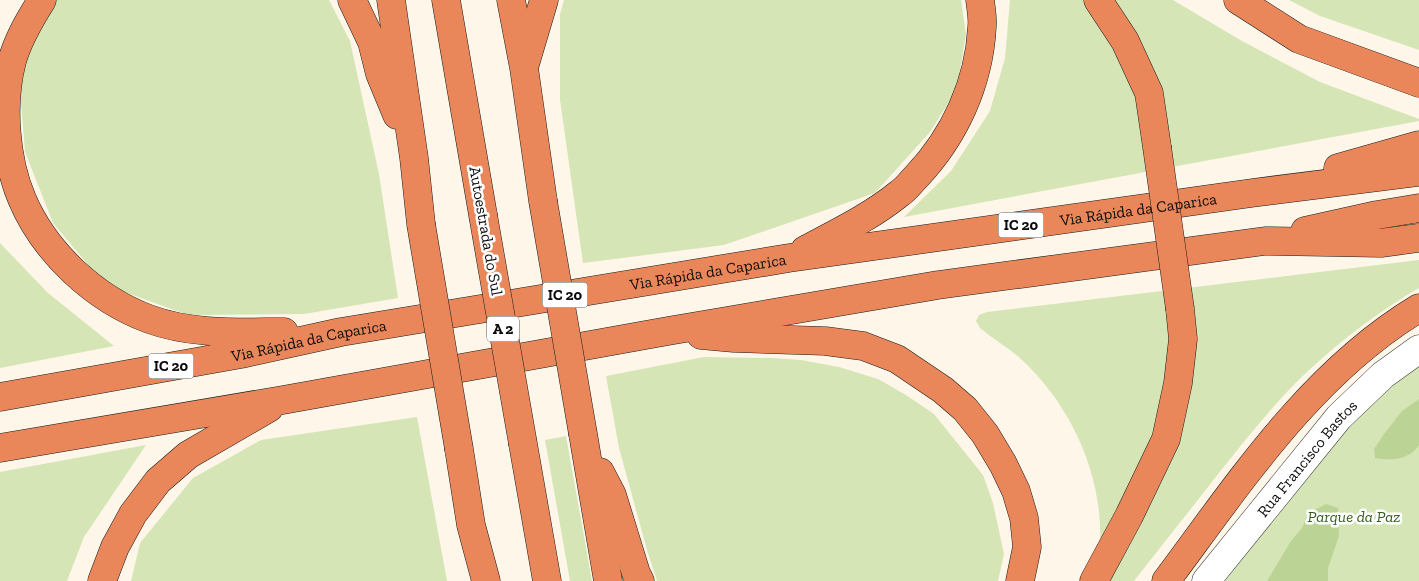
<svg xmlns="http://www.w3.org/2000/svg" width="1419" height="581" font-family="'Zilla Slab',serif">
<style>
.green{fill:#d5e5b6}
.forest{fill:#bbd496}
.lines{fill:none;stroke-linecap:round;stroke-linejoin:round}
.minor-casing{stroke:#3d3d3d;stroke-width:29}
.highway-casing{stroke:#1b1b1b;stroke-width:29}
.minor{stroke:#fff;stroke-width:28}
.highway{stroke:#ea875a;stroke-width:28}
.highway-bridge-casing{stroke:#1b1b1b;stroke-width:29;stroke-linecap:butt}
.highway-bridge{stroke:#ea875a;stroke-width:28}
.labels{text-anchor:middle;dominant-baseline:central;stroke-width:5;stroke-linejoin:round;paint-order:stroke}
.shield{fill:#fff;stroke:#545454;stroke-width:1}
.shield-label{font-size:15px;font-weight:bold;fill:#0a0a0a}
.street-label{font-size:16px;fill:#0a0a0a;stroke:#fff}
.park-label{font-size:16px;font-style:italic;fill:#355d20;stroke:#fff}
</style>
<rect width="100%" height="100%" fill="#fef7e9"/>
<path class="green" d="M52,0H329L350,41L379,174L398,298L304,314L188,315L105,285L53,223L25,152L18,66Z
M564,0H961L966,34L957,89L930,132L875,193L724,245L583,263L560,100V14Z
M1010,0H1173L1242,41L1320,82L1419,119V121L904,217L951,171L990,111L1005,58Z
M1289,0H1419V50L1320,16Z
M0,243L48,293L114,346L0,368Z
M1419,260V288C1379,311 1343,339 1309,370C1276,401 1247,438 1219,473C1191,509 1162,545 1134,581H1096C1099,563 1101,546 1100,527C1098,464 1067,401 1020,358C1007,347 993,339 980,328L976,321L979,315L987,312Z
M704,357L772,358L801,360L839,367L878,379L906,395L934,414L983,475L993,503L1004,554L998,581H657L647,550L619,448L606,376Z
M1419,364V581H1224L1274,514L1348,426L1395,382Z
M417,417L447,581H131L140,543L193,478L261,440Z
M566,436L592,581H570L545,440Z
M146,445L84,537L67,581H0V472Z"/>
<path class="forest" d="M1419,399V445C1410,460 1390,461 1375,458L1374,449L1384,434L1402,411Z
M1326,504L1338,508L1339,536L1328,568V581H1267L1291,541L1302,528L1309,513Z"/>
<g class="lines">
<defs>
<g id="minor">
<path id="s1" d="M1206,581L1339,417L1383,375L1419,349"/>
</g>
<g id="highway">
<path d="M42,0C30,19 18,39 12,61C1,103 5,159 22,199C45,253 95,299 149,319C193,335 238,332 284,332"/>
<path d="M352,0L372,42L380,74L397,115"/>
<path d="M391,0L414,158L421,224"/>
<path d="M446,0L483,215"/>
<path d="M511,0L524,68L543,201"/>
<path d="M1098,0L1125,41L1149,93L1157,147"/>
<path d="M1238,0L1299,39L1419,83"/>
<path d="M525,64L544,0"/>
<path d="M1338,168L1419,145"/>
<path d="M1305,231L1377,215L1419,208"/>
<path d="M805,250C837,233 872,216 900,193C906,189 911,182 916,177C955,136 979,83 982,27C983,18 981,9 980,0"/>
<path d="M701,335L734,338L825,341L863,346L897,359L943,390L965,409L985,434L1003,464L1016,491L1024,518L1027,547L1020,581"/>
<path id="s2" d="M0,397L241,354L341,332L789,258L1252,193L1419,172"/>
<path d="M583,434L608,581"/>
<path d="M523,444L547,581"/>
<path d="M0,448L283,400L668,331L938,285L1265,241L1381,243L1419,238"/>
<path d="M459,449L471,525L486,581"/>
<path d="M600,472L612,495L636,573L640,581"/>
<path d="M102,581L115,547L133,514L158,481L188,455L269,408"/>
<path d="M1094,581L1129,516L1166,439L1178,383L1183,339L1180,309"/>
<path d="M1166,581C1240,482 1311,373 1419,308"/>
</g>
</defs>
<use href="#minor" class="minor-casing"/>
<use href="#highway" class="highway-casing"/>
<use href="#minor" class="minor"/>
<use href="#highway" class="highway"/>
<defs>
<path id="highway-bridge" d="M1157,147L1180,309
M543,201L583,434
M483,215L523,444
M421,224L459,449"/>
</defs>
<use href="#highway-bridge" class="highway-bridge-casing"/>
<use href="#highway-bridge" class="highway-bridge"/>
</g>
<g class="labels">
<g class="shield">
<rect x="998.5" y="212.5" width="45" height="25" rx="4"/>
<rect x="542.5" y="282.5" width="45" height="25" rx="4"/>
<rect x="487" y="316.5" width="32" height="25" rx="4"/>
<rect x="148.5" y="353.5" width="45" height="25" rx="4"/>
</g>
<g class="shield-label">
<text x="1021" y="225">IC 20</text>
<text x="565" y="295">IC 20</text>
<text x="503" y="329">A 2</text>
<text x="171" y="366">IC 20</text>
</g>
<g class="street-label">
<text stroke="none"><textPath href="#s2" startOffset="1154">Via Rápida da Caparica</textPath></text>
<text transform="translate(486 231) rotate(80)">Autoestrada do Sul</text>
<text stroke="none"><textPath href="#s2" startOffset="719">Via Rápida da Caparica</textPath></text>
<text stroke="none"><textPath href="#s2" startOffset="314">Via Rápida da Caparica</textPath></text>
<text stroke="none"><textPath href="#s1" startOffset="159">Rua Francisco Bastos</textPath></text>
</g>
<g class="park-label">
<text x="1354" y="516">Parque da Paz</text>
</g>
</g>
</svg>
